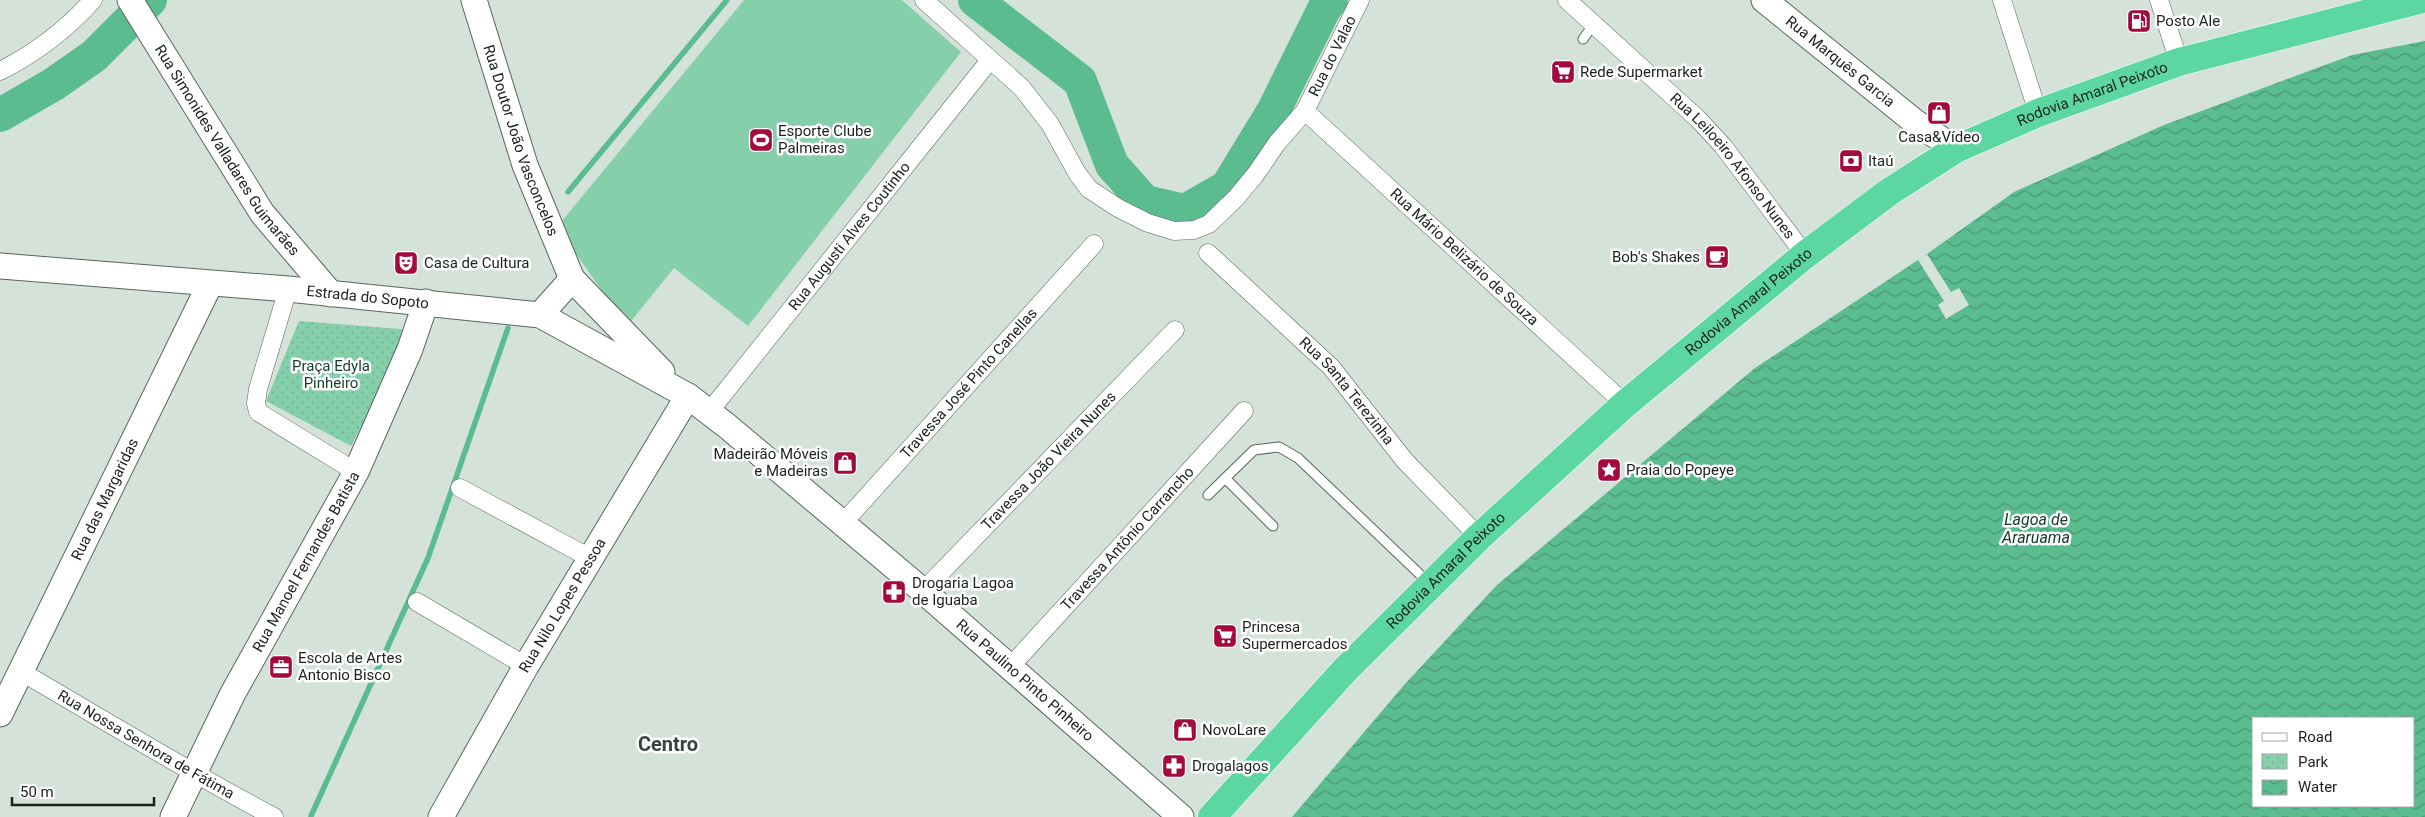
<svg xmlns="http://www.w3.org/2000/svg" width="2425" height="817" font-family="Roboto,sans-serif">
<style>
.park{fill:url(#park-dots)}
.pitch{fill:#85cfab}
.water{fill:url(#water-waves);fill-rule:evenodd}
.pier{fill:#d4e2da}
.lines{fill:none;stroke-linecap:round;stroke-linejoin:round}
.stream{stroke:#5bbc8f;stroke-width:5.5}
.river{stroke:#5bbc8f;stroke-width:34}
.lane-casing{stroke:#59655e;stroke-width:11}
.street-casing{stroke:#59655e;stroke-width:19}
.secondary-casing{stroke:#59655e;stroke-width:27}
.highway-casing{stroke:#fff;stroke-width:29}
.lane{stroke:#fff;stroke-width:9}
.street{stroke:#fff;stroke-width:18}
.secondary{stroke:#fff;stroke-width:25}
.highway{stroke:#5dd7a2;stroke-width:28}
.labels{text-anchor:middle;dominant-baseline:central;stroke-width:5;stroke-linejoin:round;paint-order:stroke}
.poi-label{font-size:15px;fill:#1c211e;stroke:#fff;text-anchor:start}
.street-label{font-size:15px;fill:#1c211e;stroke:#fff}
.park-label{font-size:15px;fill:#133d2b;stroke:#fff}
.water-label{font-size:16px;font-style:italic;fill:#0f3927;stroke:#fff}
.district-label{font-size:20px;font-weight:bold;fill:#38433d;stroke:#fff}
</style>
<defs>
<pattern id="park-dots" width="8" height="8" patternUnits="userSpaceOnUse" patternTransform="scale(1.25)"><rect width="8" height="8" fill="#85cfab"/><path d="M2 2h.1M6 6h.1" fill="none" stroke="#72b193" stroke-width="1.8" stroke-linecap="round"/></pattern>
<pattern id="water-waves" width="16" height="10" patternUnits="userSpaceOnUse" patternTransform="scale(1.25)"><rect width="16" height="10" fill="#5bbc8f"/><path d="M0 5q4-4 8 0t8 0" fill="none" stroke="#4a9874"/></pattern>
</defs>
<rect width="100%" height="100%" fill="#d4e2da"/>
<path class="park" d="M299,321L412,330L351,446L266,401Z"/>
<path class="pitch" d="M744,0H902L961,52L748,326L674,268L627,326L557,227Z"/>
<path class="water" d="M2425,41V817H1292L1404,685L1497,585L1755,368L1927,254L2014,192L2164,125L2352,55ZM2254,718H2414V806H2254Z"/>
<path class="pier" d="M1927,254L1951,292L1959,288L1969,305L1946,319L1938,305L1944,301L1918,260Z"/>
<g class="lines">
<path class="stream" d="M568,192L727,0
M311,816L428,558L508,328"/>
<path class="river" d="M975,0L1080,81L1112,165L1145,202L1185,211L1227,187L1274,110L1324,9L1331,0
M0,115L54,84L94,56L150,0"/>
<defs>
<path id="lane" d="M1583,39L1594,24
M1225,478L1273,526
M1208,495L1254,450L1279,447L1298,458L1429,583"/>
<g id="street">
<path id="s1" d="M924,0L1022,88L1050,124L1077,173L1089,189L1118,208L1148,223L1174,231L1194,230L1209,224L1236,198L1255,175L1277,143L1305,111L1360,0"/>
<path id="s2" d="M1567,0L1698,119L1723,146L1805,255"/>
<path d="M2002,0L2038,113"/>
<path d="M2159,0L2179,62"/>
<path d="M0,71C36,53 66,30 93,0"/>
<path id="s3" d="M1305,111L1625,404"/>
<path id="s4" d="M1208,253L1331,367L1405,461L1479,537"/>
<path d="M288,289L258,389L256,403L258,412L356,472"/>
<path id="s5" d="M709,412L990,60"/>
<path d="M460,488L590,558"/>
<path id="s6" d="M843,523L1094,244"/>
<path id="s7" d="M923,591L1175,330"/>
<path d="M417,602L526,666"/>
<path id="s8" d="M1010,667L1244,411"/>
<path id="s9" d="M20,671C104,720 187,771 274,817"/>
</g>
<g id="secondary">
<path id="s10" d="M130,0L262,213L331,294"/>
<path id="s11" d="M474,0L525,165L572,279L662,372"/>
<path id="s12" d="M1764,0L1915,122L1956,149"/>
<path id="s13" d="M0,266L288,289L540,315L688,396L727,426L923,591L1181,817"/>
<path d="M540,315L572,279"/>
<path id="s14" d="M0,714L210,284"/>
<path id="s15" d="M173,817L232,695L356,472L410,349L426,302"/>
<path id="s16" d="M441,817L526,666L688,396"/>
</g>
<g id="highway">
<path id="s17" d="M1212,817L1345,670L1479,537L1625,404L1805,255L1889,192L1956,149L2038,113L2179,62L2419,0"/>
</g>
</defs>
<use href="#lane" class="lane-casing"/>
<use href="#street" class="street-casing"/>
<use href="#secondary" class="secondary-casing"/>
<use href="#highway" class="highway-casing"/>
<use href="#lane" class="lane"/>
<use href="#street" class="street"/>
<use href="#secondary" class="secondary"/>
<use href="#highway" class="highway"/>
</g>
<defs>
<symbol id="fuel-square" viewBox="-11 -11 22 22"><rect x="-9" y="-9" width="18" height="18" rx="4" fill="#a40a3f" stroke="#fff"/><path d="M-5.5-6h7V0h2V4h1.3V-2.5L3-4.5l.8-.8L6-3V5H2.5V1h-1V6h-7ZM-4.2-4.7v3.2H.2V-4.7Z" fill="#fff"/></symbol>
<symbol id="supermarket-square" viewBox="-11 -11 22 22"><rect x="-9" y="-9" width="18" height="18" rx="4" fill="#a40a3f" stroke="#fff"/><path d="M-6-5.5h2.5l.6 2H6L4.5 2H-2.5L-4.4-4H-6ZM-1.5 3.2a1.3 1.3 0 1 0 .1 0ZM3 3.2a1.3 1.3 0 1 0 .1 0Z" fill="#fff"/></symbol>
<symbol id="shop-square" viewBox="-11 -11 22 22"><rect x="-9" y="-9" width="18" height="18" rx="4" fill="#a40a3f" stroke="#fff"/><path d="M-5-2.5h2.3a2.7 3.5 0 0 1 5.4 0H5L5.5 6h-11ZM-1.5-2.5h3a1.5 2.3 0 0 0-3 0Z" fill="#fff"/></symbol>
<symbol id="stadium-square" viewBox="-11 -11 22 22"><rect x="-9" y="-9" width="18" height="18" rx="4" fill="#a40a3f" stroke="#fff"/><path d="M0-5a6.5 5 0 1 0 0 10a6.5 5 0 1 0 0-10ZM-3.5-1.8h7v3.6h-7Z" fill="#fff"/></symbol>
<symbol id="bank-square" viewBox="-11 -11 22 22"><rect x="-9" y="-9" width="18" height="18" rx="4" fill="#a40a3f" stroke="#fff"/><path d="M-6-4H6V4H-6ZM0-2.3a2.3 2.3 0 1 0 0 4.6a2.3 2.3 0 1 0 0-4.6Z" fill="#fff"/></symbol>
<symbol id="cafe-square" viewBox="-11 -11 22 22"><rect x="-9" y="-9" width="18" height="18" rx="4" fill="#a40a3f" stroke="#fff"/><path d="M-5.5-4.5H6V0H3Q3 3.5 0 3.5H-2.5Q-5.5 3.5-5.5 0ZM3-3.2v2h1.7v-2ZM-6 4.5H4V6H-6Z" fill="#fff"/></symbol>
<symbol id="theatre-square" viewBox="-11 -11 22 22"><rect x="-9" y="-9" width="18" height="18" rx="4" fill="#a40a3f" stroke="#fff"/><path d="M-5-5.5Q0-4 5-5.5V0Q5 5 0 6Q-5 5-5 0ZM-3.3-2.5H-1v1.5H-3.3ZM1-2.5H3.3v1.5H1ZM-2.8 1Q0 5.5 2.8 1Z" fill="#fff"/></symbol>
<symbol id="sight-square" viewBox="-11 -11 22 22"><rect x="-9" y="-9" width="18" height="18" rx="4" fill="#a40a3f" stroke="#fff"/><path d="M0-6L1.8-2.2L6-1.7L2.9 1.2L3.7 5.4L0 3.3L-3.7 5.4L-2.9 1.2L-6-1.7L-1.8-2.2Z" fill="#fff"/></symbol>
<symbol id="pharmacy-square" viewBox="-11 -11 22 22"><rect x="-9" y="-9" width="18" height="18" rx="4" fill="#a40a3f" stroke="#fff"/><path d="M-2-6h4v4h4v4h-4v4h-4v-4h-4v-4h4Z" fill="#fff"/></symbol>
<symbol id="office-square" viewBox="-11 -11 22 22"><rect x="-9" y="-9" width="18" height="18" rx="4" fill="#a40a3f" stroke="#fff"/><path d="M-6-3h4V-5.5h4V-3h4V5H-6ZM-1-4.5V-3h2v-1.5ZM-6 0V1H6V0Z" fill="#fff"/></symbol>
</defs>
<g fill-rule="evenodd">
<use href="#fuel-square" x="2125" y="7" width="28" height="28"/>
<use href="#supermarket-square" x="1549" y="58" width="28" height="28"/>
<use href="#shop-square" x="1925" y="99" width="28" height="28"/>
<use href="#stadium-square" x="747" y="126" width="28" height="28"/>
<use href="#bank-square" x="1837" y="147" width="28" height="28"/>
<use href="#cafe-square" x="1703" y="243" width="28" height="28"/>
<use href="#theatre-square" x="392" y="249" width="28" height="28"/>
<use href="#shop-square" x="831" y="449" width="28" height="28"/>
<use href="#sight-square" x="1595" y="456" width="28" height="28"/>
<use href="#pharmacy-square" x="880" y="578" width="28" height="28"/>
<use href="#supermarket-square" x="1211" y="622" width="28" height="28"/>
<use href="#office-square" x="267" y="653" width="28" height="28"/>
<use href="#shop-square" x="1171" y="716" width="28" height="28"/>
<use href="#pharmacy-square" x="1160" y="752" width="28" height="28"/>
</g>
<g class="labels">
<g class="poi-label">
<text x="2156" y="21">Posto Ale</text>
<text x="1580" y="72">Rede Supermarket</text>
<text x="778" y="131">Esporte Clube<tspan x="778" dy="17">Palmeiras</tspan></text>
<text x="1939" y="137" text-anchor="middle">Casa&amp;Vídeo</text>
<text x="1868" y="161">Itaú</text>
<text x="1700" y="257" text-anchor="end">Bob's Shakes</text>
<text x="424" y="263">Casa de Cultura</text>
<text x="828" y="454" text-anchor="end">Madeirão Móveis<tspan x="828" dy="17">e Madeiras</tspan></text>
<text x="1626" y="470">Praia do Popeye</text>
<text x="912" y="583">Drogaria Lagoa<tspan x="912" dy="17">de Iguaba</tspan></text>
<text x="1242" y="627">Princesa<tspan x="1242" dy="17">Supermercados</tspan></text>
<text x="298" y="658">Escola de Artes<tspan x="298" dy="17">Antonio Bisco</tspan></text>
<text x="1202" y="730">NovoLare</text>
<text x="1192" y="766">Drogalagos</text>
</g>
<g class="street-label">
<text stroke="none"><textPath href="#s1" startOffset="595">Rua do Valao</textPath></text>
<text stroke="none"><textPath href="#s12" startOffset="98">Rua Marquês Garcia</textPath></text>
<text stroke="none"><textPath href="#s17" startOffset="1150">Rodovia Amaral Peixoto</textPath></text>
<text stroke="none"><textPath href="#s11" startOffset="148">Rua Doutor João Vasconcelos</textPath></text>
<text stroke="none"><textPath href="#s10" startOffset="179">Rua Simonides Valladares Guimarães</textPath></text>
<text stroke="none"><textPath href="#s2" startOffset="235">Rua Leiloeiro Afonso Nunes</textPath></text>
<text stroke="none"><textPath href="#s5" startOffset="225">Rua Augusti Alves Coutinho</textPath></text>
<text stroke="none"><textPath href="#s3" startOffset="216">Rua Mário Belizário de Souza</textPath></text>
<text stroke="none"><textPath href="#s13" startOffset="369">Estrada do Sopoto</textPath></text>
<text stroke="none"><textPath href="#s17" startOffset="745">Rodovia Amaral Peixoto</textPath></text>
<text stroke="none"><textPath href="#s6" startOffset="188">Travessa José Pinto Canellas</textPath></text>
<text stroke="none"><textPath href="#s4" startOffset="196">Rua Santa Terezinha</textPath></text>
<text stroke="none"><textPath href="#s7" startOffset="181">Travessa João Vieira Nunes</textPath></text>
<text stroke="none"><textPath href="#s14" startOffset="239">Rua das Margaridas</textPath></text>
<text stroke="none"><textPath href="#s8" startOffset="174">Travessa Antônio Carrancho</textPath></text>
<text stroke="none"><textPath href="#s15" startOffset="288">Rua Manoel Fernandes Batista</textPath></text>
<text stroke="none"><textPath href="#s17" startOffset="340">Rodovia Amaral Peixoto</textPath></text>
<text stroke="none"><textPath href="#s16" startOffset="244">Rua Nilo Lopes Pessoa</textPath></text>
<text stroke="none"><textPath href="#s13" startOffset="1152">Rua Paulino Pinto Pinheiro</textPath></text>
<text stroke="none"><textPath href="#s9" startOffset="146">Rua Nossa Senhora de Fátima</textPath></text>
</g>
<g class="park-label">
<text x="331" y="366">Praça Edyla<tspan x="331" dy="17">Pinheiro</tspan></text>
</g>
<g class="water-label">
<text x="2036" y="519">Lagoa de<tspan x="2036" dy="18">Araruama</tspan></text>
</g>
<g class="district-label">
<text x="668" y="744">Centro</text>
</g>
</g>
<rect x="2252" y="717" width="162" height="90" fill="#ffffff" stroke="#a4a6a5"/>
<rect x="2262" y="733" width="25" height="8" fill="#ffffff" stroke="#a4a6a5"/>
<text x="2298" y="742" font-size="15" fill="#1c211e">Road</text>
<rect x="2262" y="754" width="25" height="15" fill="url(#park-dots)" stroke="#a4a6a5"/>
<text x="2298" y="767" font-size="15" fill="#1c211e">Park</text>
<rect x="2262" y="780" width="25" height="15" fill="url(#water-waves)" stroke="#a4a6a5"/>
<text x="2298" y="792" font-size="15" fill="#1c211e">Water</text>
<path d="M12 797v8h142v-8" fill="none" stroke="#1c211e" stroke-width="2.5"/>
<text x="20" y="797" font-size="15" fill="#1c211e" stroke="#ffffff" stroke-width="4" paint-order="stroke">50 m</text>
</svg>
